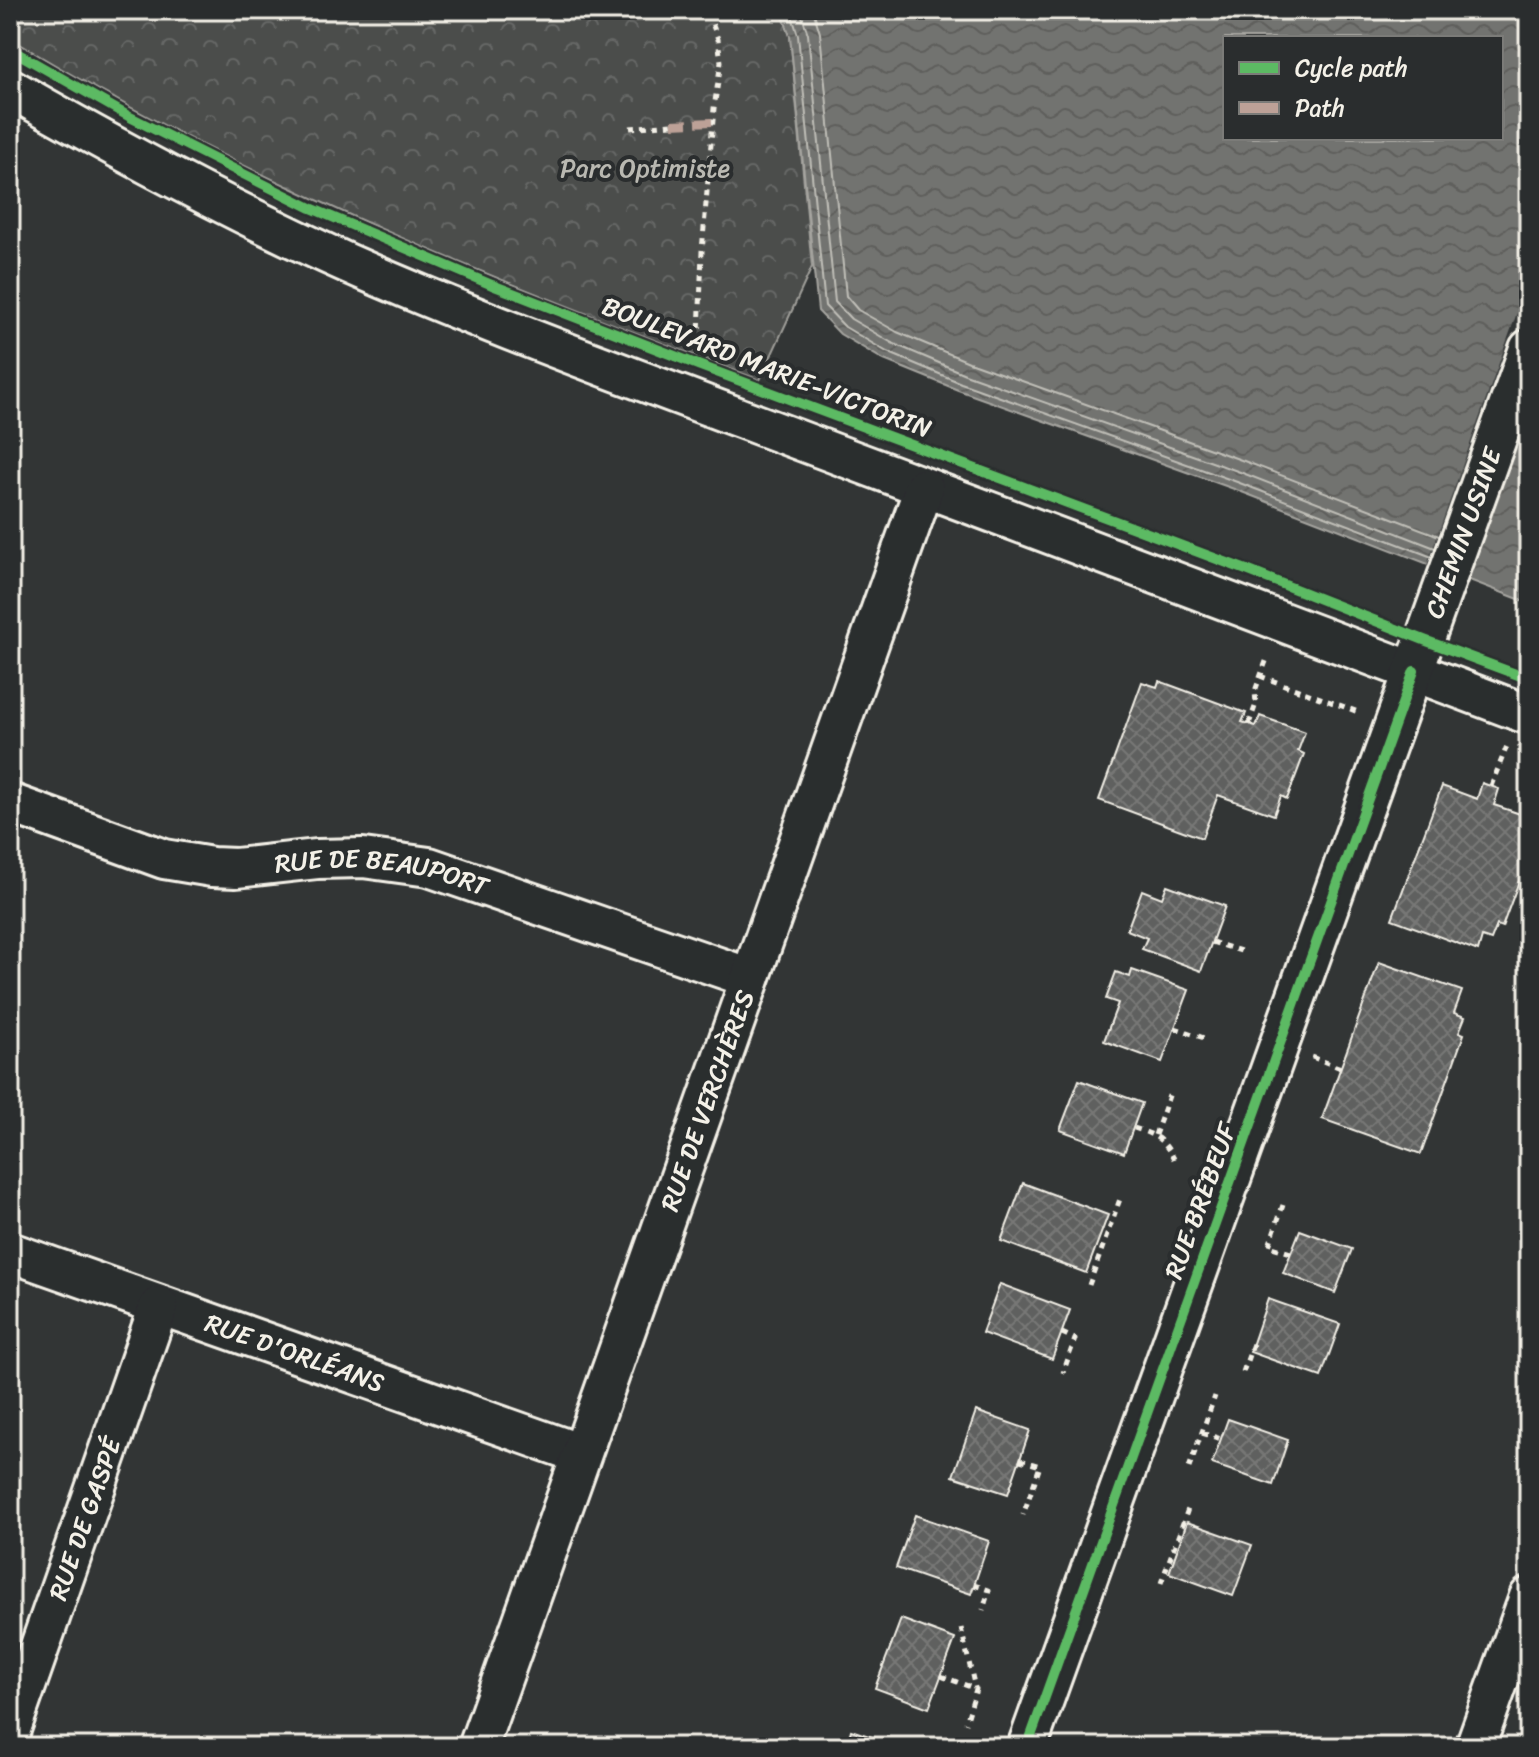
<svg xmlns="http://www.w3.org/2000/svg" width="1539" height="1757" font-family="Sriracha,sans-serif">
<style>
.forest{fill:url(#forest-crowns);stroke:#a09f9a;stroke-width:2}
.water{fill:url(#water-waves);stroke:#a6a5a0;stroke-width:2;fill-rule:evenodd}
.pier{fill:#323535}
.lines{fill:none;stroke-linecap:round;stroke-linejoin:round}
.shore{stroke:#c0bfb8;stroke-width:2}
.building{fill:url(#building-cross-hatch);stroke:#f4f1e8;stroke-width:2}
.minor-casing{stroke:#f4f1e8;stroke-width:44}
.path{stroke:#f4f1e8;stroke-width:5;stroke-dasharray:6 6;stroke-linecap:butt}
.minor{stroke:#2a2d2e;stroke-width:38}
.quiet{stroke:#bda197;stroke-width:8;stroke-dasharray:16 8;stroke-linecap:butt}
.cycleway-casing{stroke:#2a2d2e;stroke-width:15}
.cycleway{stroke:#5cba63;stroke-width:10}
.labels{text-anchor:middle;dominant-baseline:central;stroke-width:8;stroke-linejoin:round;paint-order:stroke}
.park-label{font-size:26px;fill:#b9b8b1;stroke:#2a2d2e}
.street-label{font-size:26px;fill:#f4f1e8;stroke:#2a2d2e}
</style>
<defs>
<pattern id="forest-crowns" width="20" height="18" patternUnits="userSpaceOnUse" patternTransform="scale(2)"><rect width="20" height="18" fill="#4b4d4c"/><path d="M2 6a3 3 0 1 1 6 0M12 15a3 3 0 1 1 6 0" fill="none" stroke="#666766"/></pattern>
<pattern id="water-waves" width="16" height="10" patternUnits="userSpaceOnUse" patternTransform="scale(2)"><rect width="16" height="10" fill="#727370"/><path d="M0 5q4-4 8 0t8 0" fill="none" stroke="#5e5e5b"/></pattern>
<pattern id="building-cross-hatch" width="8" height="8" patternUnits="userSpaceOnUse" patternTransform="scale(2)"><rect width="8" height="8" fill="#5f605f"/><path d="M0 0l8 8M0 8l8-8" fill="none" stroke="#777776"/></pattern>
</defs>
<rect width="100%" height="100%" fill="#323535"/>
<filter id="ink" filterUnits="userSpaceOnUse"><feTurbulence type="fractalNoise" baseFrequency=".0125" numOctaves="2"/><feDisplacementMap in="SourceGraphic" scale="16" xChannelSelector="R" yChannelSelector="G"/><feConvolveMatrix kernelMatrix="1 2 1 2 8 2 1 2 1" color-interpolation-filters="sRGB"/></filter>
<g filter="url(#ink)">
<path class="forest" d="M10,10H781L790,36L812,267L760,380C503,284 245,182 10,38Z"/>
<path class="water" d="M781,10H1529V603L1234,489L958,390L884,360L840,334L818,311L790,36ZM1225,38H1501V138H1225Z"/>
<path class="pier" d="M1529,279V413L1468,584L1426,568Z"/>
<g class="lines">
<path class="shore" d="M790,10L798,35L825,306L845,327L887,352L961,383L1237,482L1432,557
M800,10L808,34L835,302L851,319L892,343L965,374L1240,472L1435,548
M813,10L820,33L846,296L858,310L897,332L969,362L1244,461L1439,536"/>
</g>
<path class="building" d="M1159,681L1246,713L1242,722L1256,726L1260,716L1305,732L1298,751L1304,754L1287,799L1281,796L1274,815L1218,795L1202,838L1099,800L1142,682L1157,687Z
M1482,783L1499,789L1494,805L1529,817V854L1502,927L1497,925L1491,940L1482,937L1478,951L1392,919L1442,786L1477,799Z
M1167,885L1225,906L1201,971L1142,949L1147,938L1127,930L1142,890L1162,898Z
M1379,962L1462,991L1454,1013L1465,1017L1459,1032L1464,1034L1421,1154L1322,1119Z
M1132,970L1189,990L1162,1062L1104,1041L1118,1003L1106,999L1116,972L1130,977Z
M1079,1080L1142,1103L1124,1153L1060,1130Z
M1023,1183L1108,1215L1086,1273L1001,1241Z
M1300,1230L1352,1249L1335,1293L1283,1273Z
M1000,1284L1070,1310L1052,1359L982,1333Z
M1268,1299L1340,1324L1321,1377L1250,1352Z
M976,1411L1030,1430L1008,1494L953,1476Z
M1228,1419L1288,1440L1273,1485L1212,1464Z
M915,1515L989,1541L971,1594L896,1568Z
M1187,1522L1252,1545L1233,1596L1169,1573Z
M901,1619L955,1639L929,1708L875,1688Z
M851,1730L902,1747H846Z"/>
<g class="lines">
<defs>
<g id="minor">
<path d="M10,88C120,151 231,211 347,263C476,320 608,368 740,418C1003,517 1266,614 1529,715"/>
<path id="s1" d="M10,803L164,859L212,867L236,868L317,859L363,858L429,867L750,978"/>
<path id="s2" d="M10,1252L581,1454"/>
<path id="s3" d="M10,1732L159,1306"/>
<path id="s4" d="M478,1747L924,488"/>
<path id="s5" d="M1027,1747L1529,349"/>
<path d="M1475,1747L1529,1597"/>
</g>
</defs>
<use href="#minor" class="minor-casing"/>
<path class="path" d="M630,128L672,124
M1521,314L1529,292
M698,364L702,251L714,108L721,62L718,39L707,10
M1260,676L1361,713
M1249,724L1256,704L1255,691L1268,656
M1491,786L1507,746
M1212,942L1241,951
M1175,1028L1207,1039
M1312,1057L1341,1068
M1134,1128C1155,1135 1163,1138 1174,1159
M1155,1135L1170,1093
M1283,1205L1269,1246L1291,1253
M1089,1285L1120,1199
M1062,1333L1075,1339L1063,1373
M1243,1372L1255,1338
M1202,1433L1221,1439
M1020,1460L1040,1466L1023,1515
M1189,1468L1215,1396
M1161,1583L1188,1509
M974,1585L989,1590L983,1610
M961,1628L975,1688
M941,1676L976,1689L966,1723"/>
<use href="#minor" class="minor"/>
<path class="quiet" d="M672,124L713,122"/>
<defs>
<path id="cycleway" d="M10,49L130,117L311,208L492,285L698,365L1249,571L1424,640L1529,679
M1027,1747L1414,671"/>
</defs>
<use href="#cycleway" class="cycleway-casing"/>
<use href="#cycleway" class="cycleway"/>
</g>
</g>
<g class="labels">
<g class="park-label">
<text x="645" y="168">Parc Optimiste</text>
</g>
<g class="street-label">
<text transform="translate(767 367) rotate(21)">BOULEVARD MARIE-VICTORIN</text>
<text stroke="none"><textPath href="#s5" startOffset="1290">CHEMIN USINE</textPath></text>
<text stroke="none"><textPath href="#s1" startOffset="384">RUE DE BEAUPORT</textPath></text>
<text stroke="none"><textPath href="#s4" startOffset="686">RUE DE VERCHÈRES</textPath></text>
<text transform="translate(1200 1201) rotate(-70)">RUE BRÉBEUF</text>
<text stroke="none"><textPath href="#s2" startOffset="302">RUE D'ORLÉANS</textPath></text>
<text stroke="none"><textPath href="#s3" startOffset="226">RUE DE GASPÉ</textPath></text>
</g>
</g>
<rect width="1539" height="1757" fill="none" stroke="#2a2d2e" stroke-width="40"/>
<rect x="20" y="20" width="1499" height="1717" fill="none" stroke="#f4f1e8" stroke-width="3" filter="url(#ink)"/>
<rect x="1223" y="36" width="280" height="104" fill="#2a2d2e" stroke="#7b7b78" stroke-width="2"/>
<rect x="1239" y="62" width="40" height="12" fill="#5cba63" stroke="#7b7b78" stroke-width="2"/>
<text x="1295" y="76" font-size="24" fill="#f4f1e8">Cycle path</text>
<rect x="1239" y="102" width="40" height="12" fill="#bda197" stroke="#7b7b78" stroke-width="2"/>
<text x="1295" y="116" font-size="24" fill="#f4f1e8">Path</text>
</svg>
